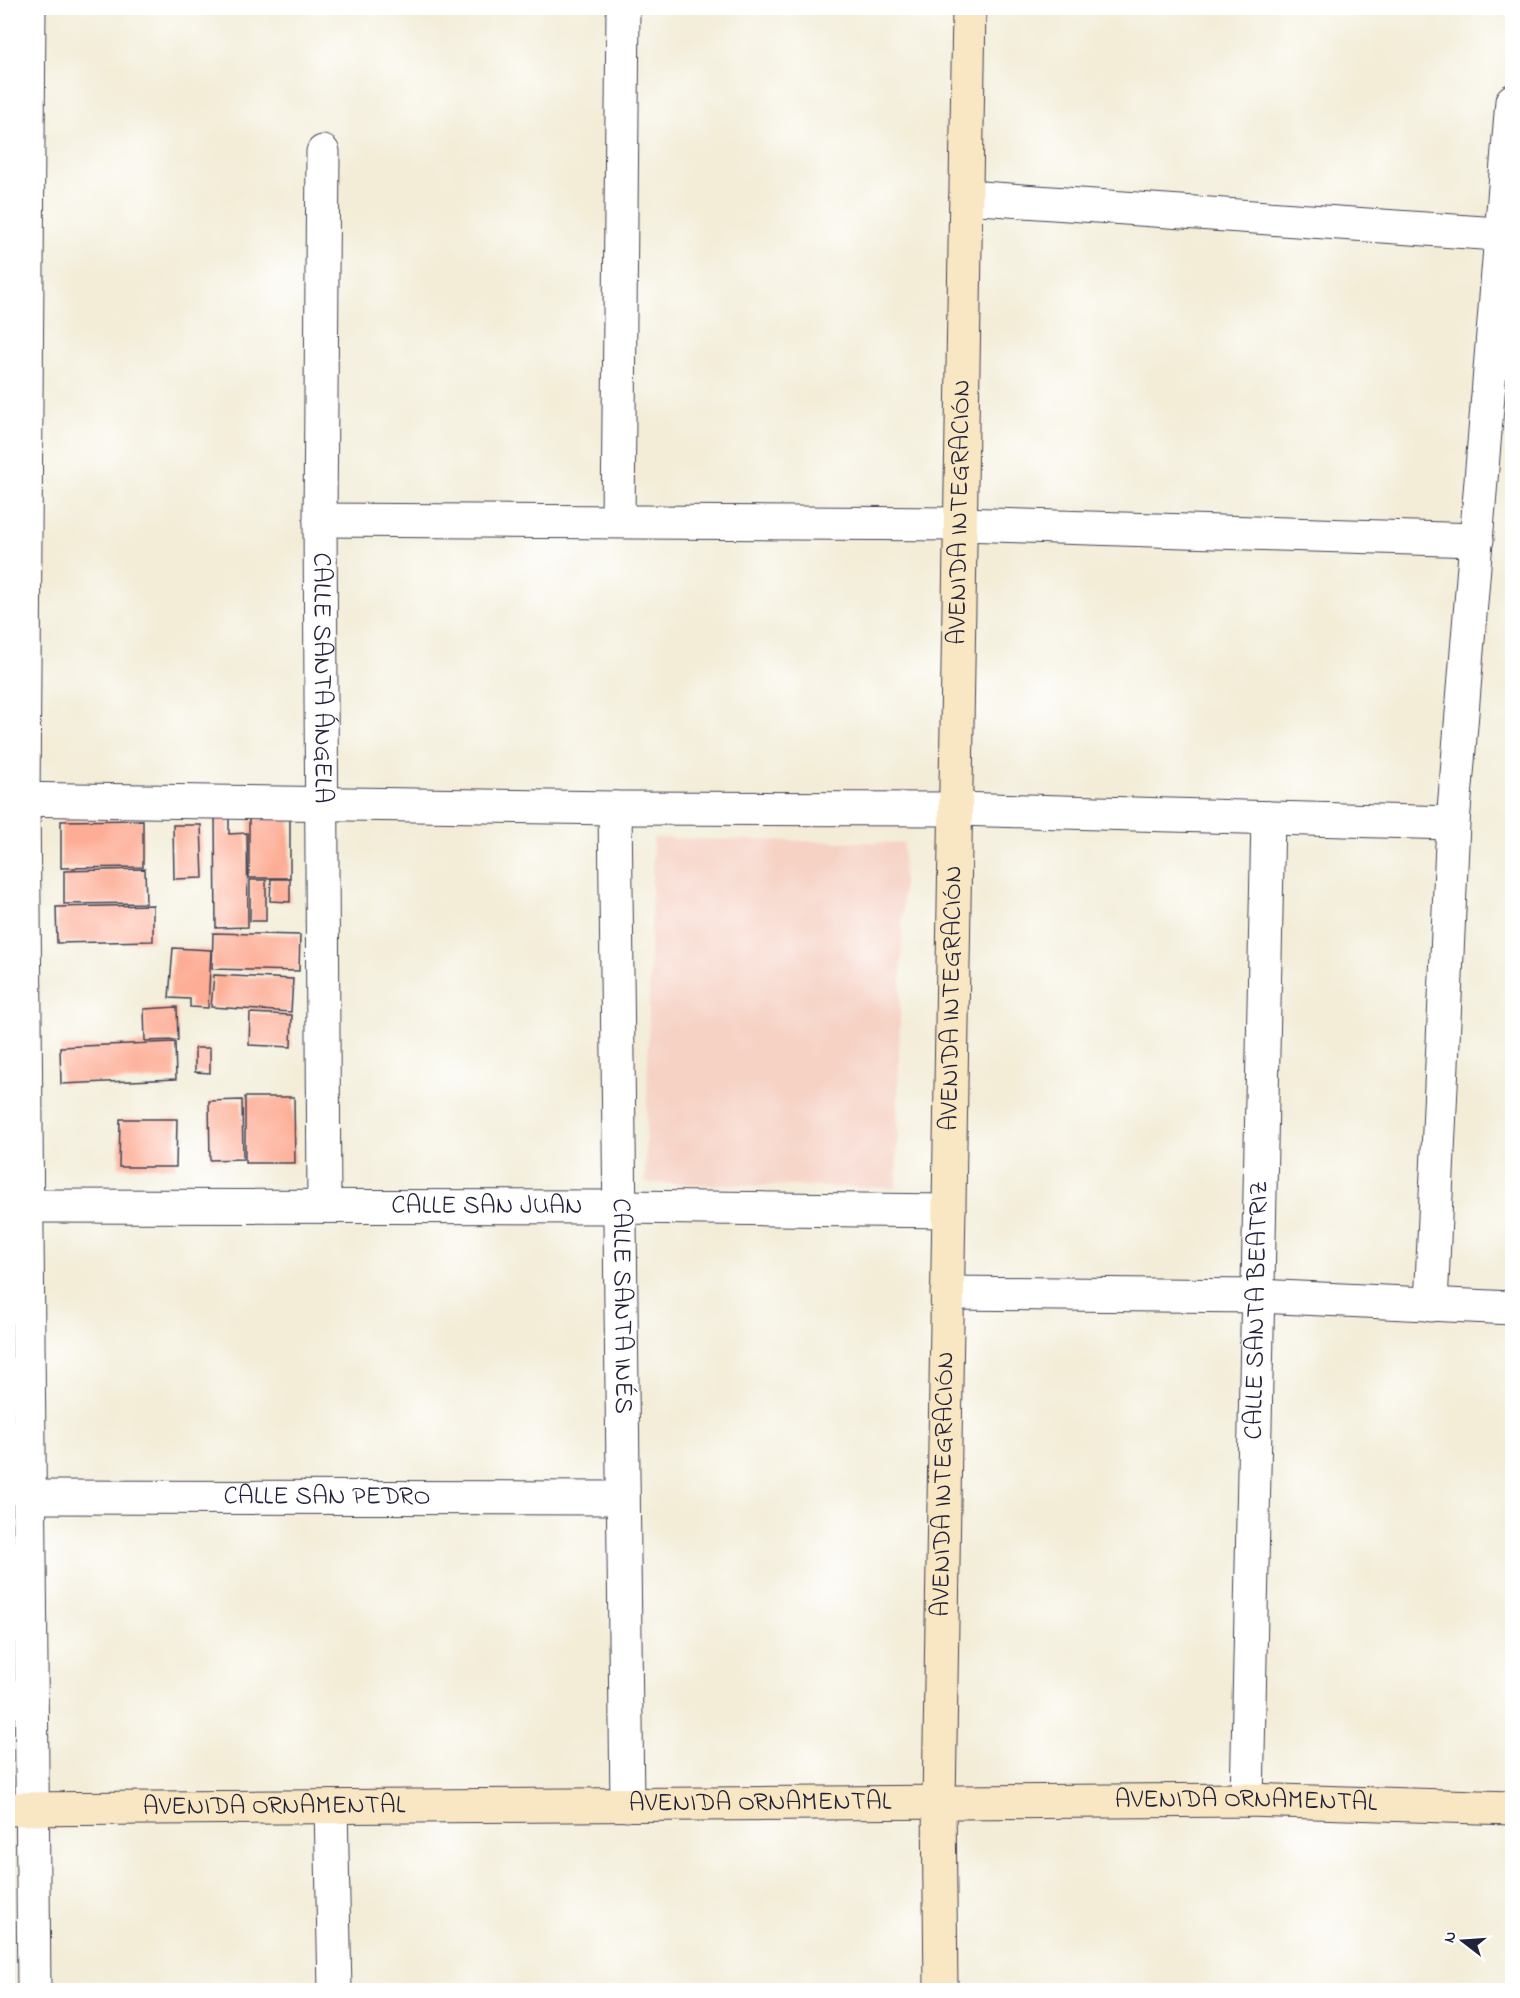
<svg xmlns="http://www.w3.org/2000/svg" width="1520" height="1998" font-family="'Indie Flower',sans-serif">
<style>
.built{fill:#f6d2c5}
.building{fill:#fdad95}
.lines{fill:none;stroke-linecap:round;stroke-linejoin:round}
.street-casing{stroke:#414053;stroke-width:35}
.secondary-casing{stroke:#414053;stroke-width:35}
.street{stroke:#fff;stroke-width:33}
.secondary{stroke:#f9e7c3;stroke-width:33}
.labels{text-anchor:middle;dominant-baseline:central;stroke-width:4.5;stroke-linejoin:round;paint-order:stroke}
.street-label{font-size:26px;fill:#22223b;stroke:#fff}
</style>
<rect width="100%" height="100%" fill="#fff"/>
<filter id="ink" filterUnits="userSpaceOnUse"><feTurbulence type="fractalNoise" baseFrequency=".0167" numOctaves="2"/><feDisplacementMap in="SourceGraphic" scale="12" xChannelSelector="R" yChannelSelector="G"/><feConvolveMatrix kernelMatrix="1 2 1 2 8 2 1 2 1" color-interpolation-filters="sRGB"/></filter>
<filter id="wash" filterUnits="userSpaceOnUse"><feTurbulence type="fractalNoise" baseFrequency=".008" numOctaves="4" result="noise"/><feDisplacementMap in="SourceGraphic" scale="24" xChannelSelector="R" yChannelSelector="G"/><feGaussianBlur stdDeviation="1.35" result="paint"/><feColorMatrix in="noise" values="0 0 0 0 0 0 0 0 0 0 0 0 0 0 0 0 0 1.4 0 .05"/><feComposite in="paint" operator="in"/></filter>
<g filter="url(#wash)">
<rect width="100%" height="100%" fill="#f3edd8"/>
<path class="built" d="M653,838L904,843L896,1188L645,1183Z"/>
<g id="blocks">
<path class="building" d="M215,812H229V834L247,833L248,927L216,928Z
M290,818V878H249V819Z
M143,820V867L61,868V821Z
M173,825H201L203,878L174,879Z
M145,869L146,903L64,904V871Z
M271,879H290V902L270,901Z
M250,880H266V921H250Z
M153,905V941L57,943L56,907Z
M213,933L300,935L299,971L212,969Z
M173,948L211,950L208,1008L190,1007V999L169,998Z
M214,975L293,979L291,1012L211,1007Z
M177,1007L178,1040L145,1041L144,1009Z
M250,1013L292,1015L291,1047L249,1045Z
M175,1042L176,1079L61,1084L60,1047Z
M195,1048H210V1073L195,1072Z
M245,1097H294L295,1163H245Z
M242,1100L243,1159L210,1160L209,1101Z
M120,1119H177L176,1167H119Z"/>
</g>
</g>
<g filter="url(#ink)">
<use href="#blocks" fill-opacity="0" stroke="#414053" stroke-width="1.5"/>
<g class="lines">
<defs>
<g id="street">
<path d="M29,8L23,799L34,1990"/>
<path id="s1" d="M323,152L320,520L324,1206"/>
<path d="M966,197L1512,235"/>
<path d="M320,520L960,524L1477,540"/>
<path d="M618,521L623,8"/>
<path d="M8,799L615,808L956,809L1453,823"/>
<path id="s2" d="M615,808L627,1805"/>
<path id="s3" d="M27,1206L620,1207L949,1211"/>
<path d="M947,1293L1258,1296L1512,1308"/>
<path d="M1431,1305L1453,823L1512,101"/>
<path id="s4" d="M30,1497L623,1498"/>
<path id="s5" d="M1247,1800L1268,818"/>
<path d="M331,1807L335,1990"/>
</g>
<g id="secondary">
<path id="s6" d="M8,1809L1247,1800L1512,1808"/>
<path id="s7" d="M941,1990L939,1802L969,8"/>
</g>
</defs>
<use href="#street" class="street-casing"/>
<use href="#secondary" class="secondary-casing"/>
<use href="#street" class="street"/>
<use href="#secondary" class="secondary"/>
</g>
</g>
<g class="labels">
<g class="street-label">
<text stroke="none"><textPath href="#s7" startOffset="1478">AVENIDA INTEGRACIÓN</textPath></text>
<text stroke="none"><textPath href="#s1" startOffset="526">CALLE SANTA ÁNGELA</textPath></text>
<text stroke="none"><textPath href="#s7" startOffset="992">AVENIDA INTEGRACIÓN</textPath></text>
<text stroke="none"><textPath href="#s3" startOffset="460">CALLE SAN JUAN</textPath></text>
<text stroke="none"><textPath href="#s2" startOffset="498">CALLE SANTA INÉS</textPath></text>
<text stroke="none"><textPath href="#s5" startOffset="490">CALLE SANTA BEATRIZ</textPath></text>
<text stroke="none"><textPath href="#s7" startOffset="506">AVENIDA INTEGRACIÓN</textPath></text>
<text stroke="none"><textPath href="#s4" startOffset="297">CALLE SAN PEDRO</textPath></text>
<text stroke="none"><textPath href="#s6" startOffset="1238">AVENIDA ORNAMENTAL</textPath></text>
<text stroke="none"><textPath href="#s6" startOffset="752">AVENIDA ORNAMENTAL</textPath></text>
<text stroke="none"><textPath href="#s6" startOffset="266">AVENIDA ORNAMENTAL</textPath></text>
</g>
</g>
<rect width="1520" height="1998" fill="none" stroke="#fff" stroke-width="30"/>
<g transform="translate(1463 1941) rotate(287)" stroke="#ffffff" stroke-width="4.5" paint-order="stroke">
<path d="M0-4.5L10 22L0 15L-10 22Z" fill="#22223b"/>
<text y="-9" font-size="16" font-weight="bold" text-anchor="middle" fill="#22223b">N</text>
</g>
</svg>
